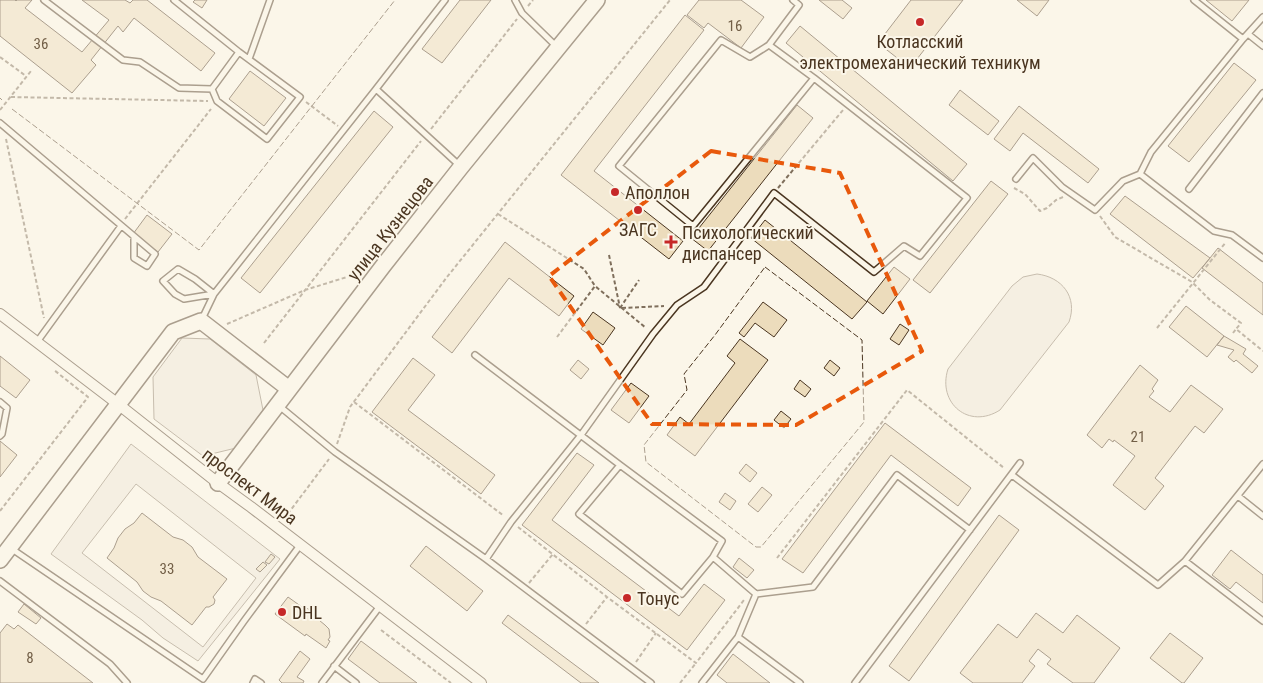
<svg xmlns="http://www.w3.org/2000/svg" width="1263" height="683" font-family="'Roboto Condensed',sans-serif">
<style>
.green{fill:#ede6d9;stroke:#887966}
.parking{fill:#ede7d9;stroke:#887966;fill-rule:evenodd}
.building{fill:#ecdcbc;stroke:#4a3520}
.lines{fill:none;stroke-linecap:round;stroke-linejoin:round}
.lane-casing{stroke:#4a3520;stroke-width:8}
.street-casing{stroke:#4a3520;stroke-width:12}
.secondary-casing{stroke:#4a3520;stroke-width:18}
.path{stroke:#7f6f5c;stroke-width:2;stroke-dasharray:4 2.5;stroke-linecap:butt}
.lane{stroke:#fbf6e9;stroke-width:5}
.street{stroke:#fbf6e9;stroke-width:10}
.secondary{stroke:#fbf6e9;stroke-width:15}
.fence{stroke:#4a3520;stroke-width:1;stroke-dasharray:6 2.5;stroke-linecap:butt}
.marked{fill:none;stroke:#e8590c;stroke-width:4;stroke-dasharray:10 6;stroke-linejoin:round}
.poi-dot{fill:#c62828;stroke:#fbf6e9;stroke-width:2}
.labels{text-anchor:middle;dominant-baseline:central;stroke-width:4;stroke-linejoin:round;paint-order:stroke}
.number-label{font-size:15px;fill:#725f47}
.poi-label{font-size:18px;fill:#4a3520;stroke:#fbf6e9;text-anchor:start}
.street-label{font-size:18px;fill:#4a3520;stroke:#fbf6e9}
</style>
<rect width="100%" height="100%" fill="#fbf6e9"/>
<path class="green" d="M1037,274C1062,277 1078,297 1069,322L1000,410C969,430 937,403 948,369L1012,286L1023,277Z
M182,338L210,339L256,375L263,410L236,448L203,456L154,419L153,377Z"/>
<path class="parking" d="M131,444L280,559L198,661L163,638L142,620L51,554ZM136,484L256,578L203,647L82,553Z"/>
<path class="building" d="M0,0H15L16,1L17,0H32L25,8L82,52L109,20L82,0H125L130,3L133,0H147L215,53L201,71L134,18L123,32L118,26L91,60L96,65L72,93L0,36Z
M195,0H207L202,8L193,2Z
M460,0H491L442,63L422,49Z
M699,0H741L764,17L741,48L708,23L704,28L687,15Z
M819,0H842L852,8L843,19Z
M911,0H963L910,68L878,43Z
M1017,0H1049L1037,16Z
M1206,0H1249L1232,21Z
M685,15L704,30L594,171L683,241L669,259L561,175Z
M800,26L967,164L953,181L786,43Z
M1234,63L1256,80L1189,162L1168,146Z
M250,71L286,98L264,126L229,99Z
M960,90L999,121L988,135L949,105Z
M797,105L813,118L708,251L691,238Z
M1019,106L1099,169L1088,183L1023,133L1010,151L994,139Z
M374,111L393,127L260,293L241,278Z
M991,181L1008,194L930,293L913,280Z
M1125,196L1210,258L1193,278L1110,214Z
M147,215L172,234L158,252L133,234Z
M765,220L867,302L852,319L751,238Z
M505,242L574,296L559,316L509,278L452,353L432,337Z
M1218,248L1263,283V315L1202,268Z
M894,267L910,279L883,314L867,301Z
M763,302L787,320L774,337L755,323L744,337L739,333Z
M1186,306L1224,336L1207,357L1169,327Z
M593,312L615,328L603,345L581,329Z
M900,324L909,330L899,345L890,339Z
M1224,336L1246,349L1243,354L1258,366L1252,373L1236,360L1234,362L1228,357L1234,350L1217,345Z
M740,339L768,360L695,456L667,435L680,417L689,424L735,363L727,356Z
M0,356L30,380L16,398L0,386Z
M413,358L435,375L408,410L495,475L481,494L372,412Z
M578,360L589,369L581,379L570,370Z
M830,360L840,368L834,376L824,368Z
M1140,365L1158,380L1152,389L1154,391L1149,397L1170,412L1191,385L1223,409L1204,433L1195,426L1155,478L1164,486L1145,510L1113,485L1135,456L1114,440L1113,442L1109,439L1102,448L1087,435Z
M800,380L811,389L805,397L794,389Z
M631,383L649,396L629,423L611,410Z
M781,411L791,419L784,428L774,420Z
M885,423L971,488L958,506L891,455L803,573L782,559Z
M0,441L17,455L0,477Z
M577,453L594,465L552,520L679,616L704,584L725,600L687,650L522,525Z
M746,464L757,473L750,482L739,473Z
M762,487L772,495L758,512L748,504Z
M725,493L736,501L730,510L719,502Z
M142,513L173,537L183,540L192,547L198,557L227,579L213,597L215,600L214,604L209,607H206L192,625L161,601L151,597L143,591L137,582L107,558L114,548L118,538L125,529L134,523Z
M999,515L1019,530L909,681L889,666Z
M426,546L483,591L467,611L410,566Z
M1231,550L1263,575V603L1236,582L1230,589L1212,575Z
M271,554L275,557L269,564L265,562Z
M739,558L754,570L747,578L733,567Z
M263,562L267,565L260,572L256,569Z
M288,597L302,607L303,606L310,610L314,615V616L325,625L329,629L330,637L328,640L330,641L326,648L306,634L305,636L275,614Z
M24,604L41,618L36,624L18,612Z
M1036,613L1063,633L1077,615L1120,648L1094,683H1073L1047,664L1051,659L1038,649L1029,661L1035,666L1022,683H973L960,673L998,624L1017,638Z
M508,615L599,683H581L502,623Z
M7,624L14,629L18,625L93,683H0V633Z
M1170,633L1203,658L1184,683H1182L1150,658Z
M361,641L417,683H380L348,659Z
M300,651L310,659L297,677L304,681L303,683H282L279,680Z
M733,654L770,683H727L717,675Z"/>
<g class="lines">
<defs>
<path id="lane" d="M44,0L123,60L140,62L179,88L212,89L239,52
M174,0L239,52L300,97L267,139L217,101L212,89
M445,0L376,89L459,165
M515,0L522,13L557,47
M1194,0L1243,39
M1263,17L1243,39L1151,152L1140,174L1214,231L1232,235L1263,258
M1248,34L1263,46
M769,45L750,57L721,40L619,166L693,226L814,78
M249,59L270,0
M0,123L155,254L147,266L134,258V237
M1016,179L1033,158L1062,187L1095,210L1123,181L1140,174
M1189,189L1263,93
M178,269L195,279L214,294L184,299L175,294L163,281Z
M202,319L214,294L376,89
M37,342L121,226
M475,355L620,465L579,514L682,594L713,557L756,594L738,637
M0,402L7,408L2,434L0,436
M278,405L335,452L486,559L651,683
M620,465L722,541L713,557
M1012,475L1158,585L1185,561L1263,464
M1238,496L1263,516
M12,549L203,679L244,621L301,544
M486,559L511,522L581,435L653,334L677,305L704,287L774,193L874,272L904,246L920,256L967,198L814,78L769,45L799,5L793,0
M1185,561L1263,621
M0,581L110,664L127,683
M756,594L813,587L897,475L970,530
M334,666L356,683
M253,683L255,679L261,683
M322,683L380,606
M702,683L738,637L800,683
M855,683L1020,463"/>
<path id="street" d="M0,314L118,404L218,483L251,507L481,683"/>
<path id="secondary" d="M218,483L383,266L461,167L597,0
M0,560L173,332L201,321L289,389"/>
</defs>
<use href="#lane" class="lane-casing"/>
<use href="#street" class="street-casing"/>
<use href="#secondary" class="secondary-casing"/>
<path class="path" d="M528,6L533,0
M0,57L26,76
M11,97L208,101
M306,102L338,126
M0,110L31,71
M431,129L517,19
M6,139L44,318
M778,188L843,110
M1014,188L1025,194L1040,211L1047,208L1056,200L1063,197
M498,214L584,269L595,286
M1100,216L1115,237L1192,282L1210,300L1241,323L1236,329L1263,351
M125,219L211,109
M609,255L620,308
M620,308L639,280
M622,308L664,306
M227,324L305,290L360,273
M1157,328L1226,242
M1233,333L1236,329
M557,337L595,286L646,328
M264,343L421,141
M354,402L504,516
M337,444L350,407L447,277L670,0
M0,511L88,397L54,370
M284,519L329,459
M518,527L607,597L696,663L744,600
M777,558L907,390L1004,468
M529,583L553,554
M586,624L607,597
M381,630L451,683
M636,662L656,633
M680,683L696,663"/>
<use href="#lane" class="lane"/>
<use href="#street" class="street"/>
<use href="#secondary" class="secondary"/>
<path class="fence" d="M0,98L2,100
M12,109L199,250L395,0
M765,267L862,340L864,422L761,547H756L646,462L644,445L687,390L684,374L715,335Z"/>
</g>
<path d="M0 0H1263V683H0ZM711,151L840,173L922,351L796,425L652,424L549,276Z" fill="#fbf6e9" fill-opacity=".55" fill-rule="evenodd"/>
<path class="marked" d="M711,151L840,173L922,351L796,425L652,424L549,276Z"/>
<g class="poi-dot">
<circle cx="920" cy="22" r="5"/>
<circle cx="615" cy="192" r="5"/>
<circle cx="638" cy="210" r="5"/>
<path d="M668.5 234.5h5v5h5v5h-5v5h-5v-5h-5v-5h5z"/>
<circle cx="627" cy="598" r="5"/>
<circle cx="282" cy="612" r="5"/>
</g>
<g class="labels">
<g class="number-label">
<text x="735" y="26">16</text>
<text x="41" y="44">36</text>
<text x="1138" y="437">21</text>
<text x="167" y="569">33</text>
<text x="30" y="658">8</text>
</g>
<g class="poi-label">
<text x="920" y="41" text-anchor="middle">Котласский<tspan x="920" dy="21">электромеханический техникум</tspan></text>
<text x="625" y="192">Аполлон</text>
<text x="638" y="229" text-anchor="middle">ЗАГС</text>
<text x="682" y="232">Психологический<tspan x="682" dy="21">диспансер</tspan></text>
<text x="637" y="598">Тонус</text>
<text x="292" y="612">DHL</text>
</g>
<g class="street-label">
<text transform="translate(390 228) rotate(-52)">улица Кузнецова</text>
<text transform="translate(250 486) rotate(37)">проспект Мира</text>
</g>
</g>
</svg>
